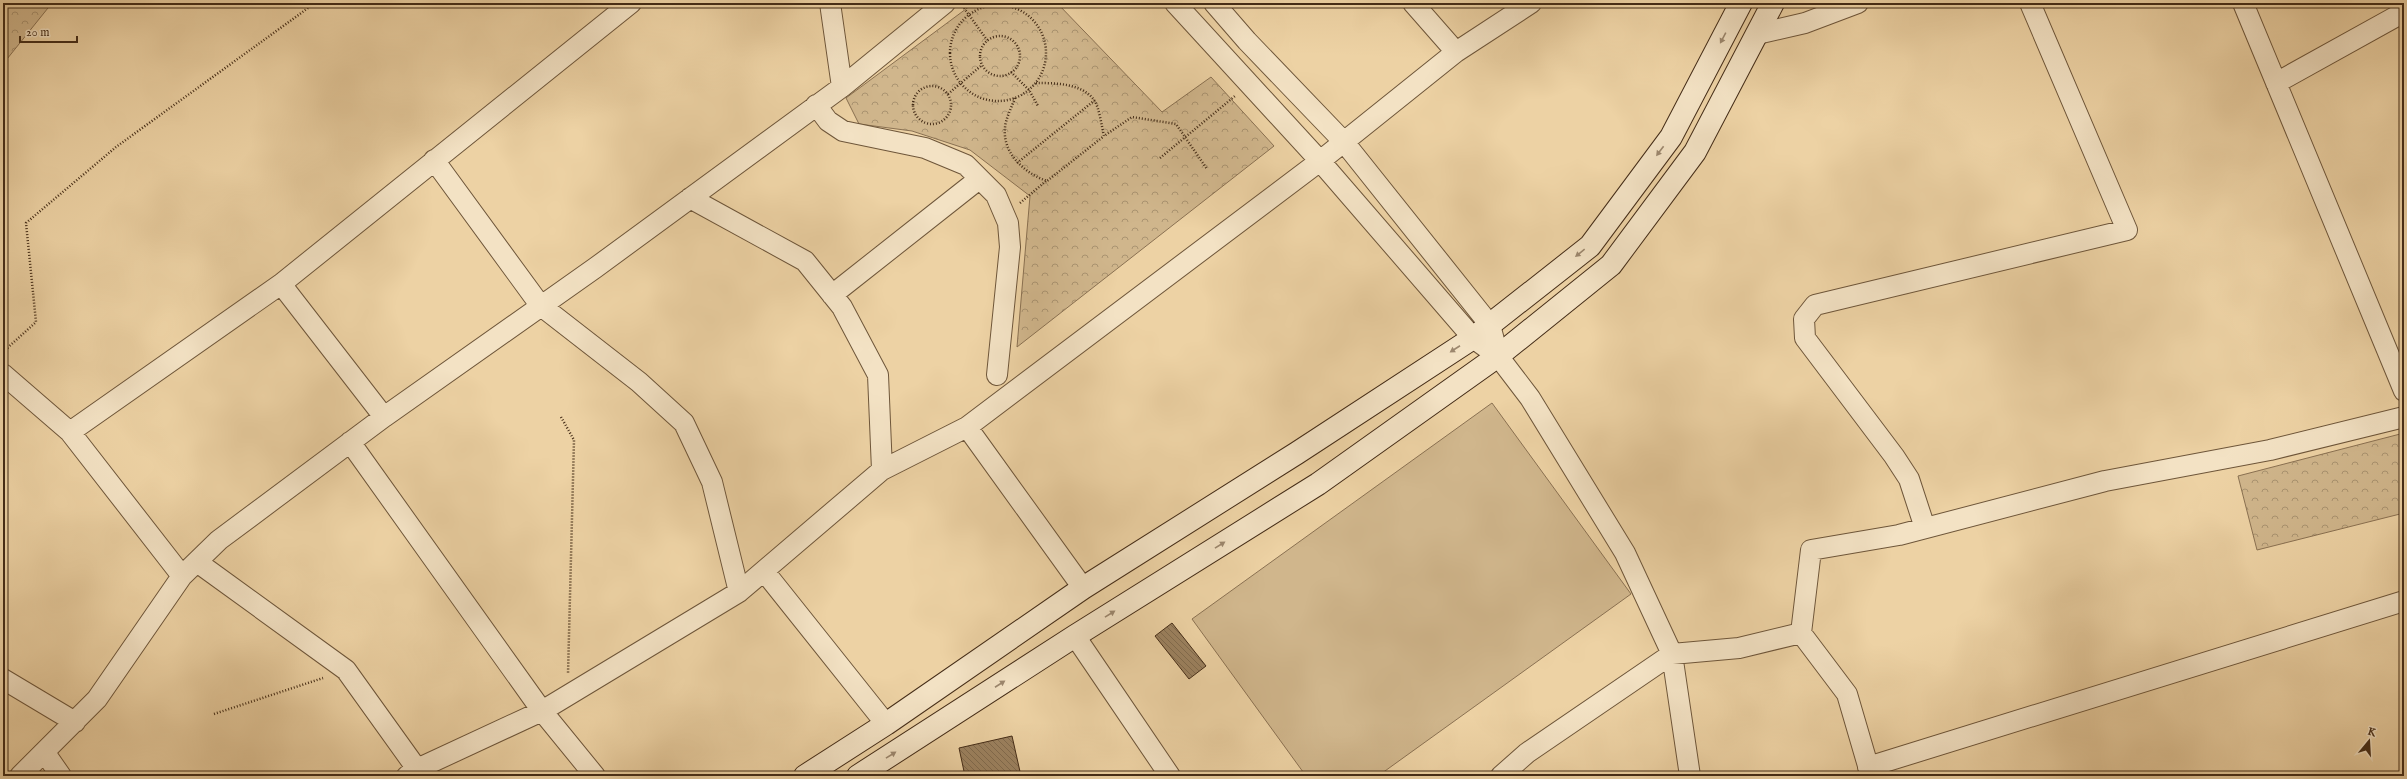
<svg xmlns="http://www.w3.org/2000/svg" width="2407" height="779" font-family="'IM FELL English',serif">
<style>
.park{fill:url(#park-crowns);stroke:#8a7152}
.garden{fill:#d0b68c;stroke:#8a7152}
.building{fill:url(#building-back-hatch);stroke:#442c17}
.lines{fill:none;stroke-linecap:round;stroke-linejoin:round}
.street-casing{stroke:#6e563a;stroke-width:22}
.secondary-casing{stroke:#442c17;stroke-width:24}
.path{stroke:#442c17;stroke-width:2.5;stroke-dasharray:1 2;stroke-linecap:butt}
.street{stroke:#f3e2c4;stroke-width:20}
.secondary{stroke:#f3e2c4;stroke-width:22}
.oneway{fill:#9c876e}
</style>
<defs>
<pattern id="park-crowns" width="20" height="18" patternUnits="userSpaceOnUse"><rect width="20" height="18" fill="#d0b68c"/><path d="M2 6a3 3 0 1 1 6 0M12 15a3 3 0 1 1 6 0" fill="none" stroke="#aa9471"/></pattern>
<pattern id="building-back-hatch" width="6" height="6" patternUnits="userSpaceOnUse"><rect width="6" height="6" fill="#9c8260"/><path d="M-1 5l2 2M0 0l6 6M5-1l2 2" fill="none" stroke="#816b4e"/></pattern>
</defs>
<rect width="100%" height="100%" fill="#edd2a4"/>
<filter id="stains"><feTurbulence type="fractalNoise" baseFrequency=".005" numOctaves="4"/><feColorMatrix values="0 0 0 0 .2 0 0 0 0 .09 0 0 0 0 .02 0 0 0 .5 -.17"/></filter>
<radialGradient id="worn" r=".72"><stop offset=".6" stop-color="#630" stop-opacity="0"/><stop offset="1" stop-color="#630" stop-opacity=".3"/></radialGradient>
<path class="park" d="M3,3H52L3,64Z
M974,3H1057L1162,112L1211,77L1274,146L1017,347L1030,196L970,150L912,131L859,124L846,98Z
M2404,433V513L2257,550L2238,476Z"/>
<path class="garden" d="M1492,403L1631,594L1378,776H1306L1192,619Z"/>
<path class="building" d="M1172,623L1206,666L1189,679L1155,636Z
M1012,736L1021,776H965L959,748Z"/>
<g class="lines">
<defs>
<path id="street" d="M830,3L842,87
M1175,3L1320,161L1473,338L1498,356L1530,398L1625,553L1672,654L1690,776
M1214,3L1247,41L1344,142L1490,325L1494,340
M1413,3L1456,52
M2243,3L2404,391
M1757,34L1805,23L1858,3
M2276,83L2404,12
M816,105L828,121L843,131L925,148L966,165L996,195L1008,223L1010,247L997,375
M434,160L540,305L639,382L684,423L712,482L739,592
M690,198L805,261L842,307L878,375L882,470
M832,295L979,179
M3,374L70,432L182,576
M384,417L281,284L631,3
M967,427L1083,588
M70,432L281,284
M350,442L542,711L595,776
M1925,528L1909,479L1894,456L1805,338L1804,319L1815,305L2127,230L2030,3
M197,562L346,670L417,769
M764,571L886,724
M1801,633L1847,694L1871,776
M1075,636L1170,776
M3,679L75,722
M45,753L61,776
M1868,767L2404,601
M20,776L97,699L182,576L219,540L384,417L595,268L842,87L945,3
M407,776L417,769L542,711L739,592L882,470L967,427L1320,161L1456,52L1531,3
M1501,776L1527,753L1672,654L1739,648L1801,633L1811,550L1899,535L2105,481L2270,450L2404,417"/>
<path id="secondary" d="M805,776L886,724L1083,588L1297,453L1473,338L1590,246L1671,137L1741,3
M858,776L1075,636L1318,484L1498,356L1611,265L1695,152L1773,3"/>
</defs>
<use href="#street" class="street-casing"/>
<use href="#secondary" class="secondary-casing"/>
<path class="path" d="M950 53a48 48 0 1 1 96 0a48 48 0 1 1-96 0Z
M964,8L987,40
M980 56a20 20 0 1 1 40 0a20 20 0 1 1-40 0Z
M1011,72L1029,90L1038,106
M1036,83C1054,83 1082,83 1094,100C1099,106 1102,128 1104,136L1132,117L1176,124L1207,169
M913 105a19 19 0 1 1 38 0a19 19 0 1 1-38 0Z
M948,94L982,65
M1015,98C1012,106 1008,114 1006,122C999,150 1023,173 1047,181L1104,136
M1160,158L1235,96
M1017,163L1095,100
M1020,203L1046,181
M3,352L36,322L26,223L116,147L315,3
M561,417L574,440L568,674
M214,714L323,678"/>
<use href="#street" class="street"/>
<use href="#secondary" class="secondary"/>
</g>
<defs><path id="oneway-solid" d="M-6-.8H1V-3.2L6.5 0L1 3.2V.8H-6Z"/></defs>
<g class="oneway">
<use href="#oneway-solid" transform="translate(1723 38) rotate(118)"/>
<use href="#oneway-solid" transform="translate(1660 151) rotate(127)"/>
<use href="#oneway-solid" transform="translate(1580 253) rotate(141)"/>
<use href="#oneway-solid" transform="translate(1455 349) rotate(147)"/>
<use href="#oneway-solid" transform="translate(1220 545) rotate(-32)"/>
<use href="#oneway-solid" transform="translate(1110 614) rotate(-32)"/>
<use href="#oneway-solid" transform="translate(1000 684) rotate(-33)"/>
<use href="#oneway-solid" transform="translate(891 755) rotate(-32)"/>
</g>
<rect width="2407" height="779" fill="none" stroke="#edd2a4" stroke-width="16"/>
<rect x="4" y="4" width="2399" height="771" fill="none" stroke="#442c17" stroke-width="2"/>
<rect x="8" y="8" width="2391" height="763" fill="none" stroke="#442c17"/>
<g transform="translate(2369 741) rotate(18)" stroke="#f3e2c4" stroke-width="3" paint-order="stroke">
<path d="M0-3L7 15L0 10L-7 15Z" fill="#442c17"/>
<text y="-6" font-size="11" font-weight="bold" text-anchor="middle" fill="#442c17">K</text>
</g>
<path d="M20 36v6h57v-6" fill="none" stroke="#442c17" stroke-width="2"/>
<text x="26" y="36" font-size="12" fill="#442c17" stroke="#f3e2c4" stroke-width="3" paint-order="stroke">20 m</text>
<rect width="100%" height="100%" filter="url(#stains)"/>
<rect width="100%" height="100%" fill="url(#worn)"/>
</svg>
